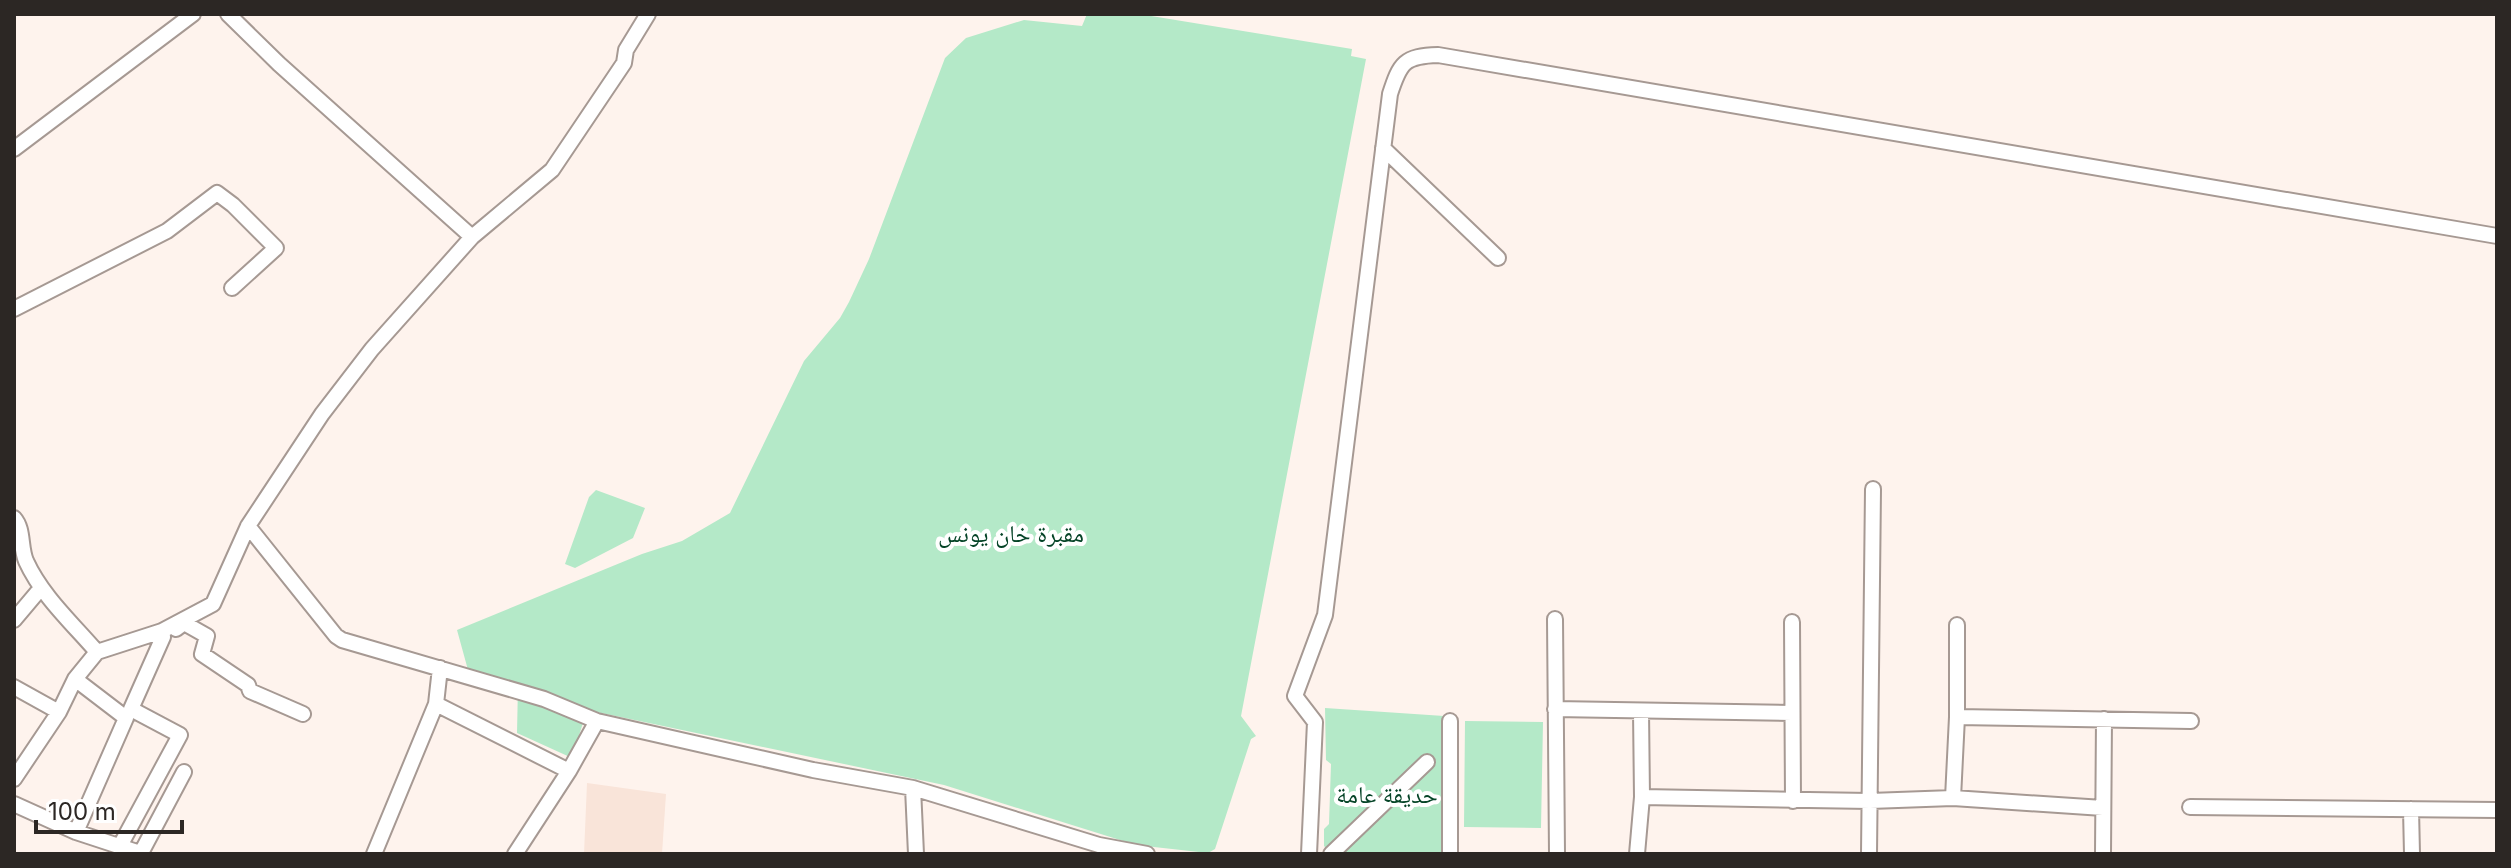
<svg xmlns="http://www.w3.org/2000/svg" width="2511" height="868" font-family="Inter,'Noto Naskh Arabic',sans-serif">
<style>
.built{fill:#f9e4d9}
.green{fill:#b4e9c8}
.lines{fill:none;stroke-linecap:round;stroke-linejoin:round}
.minor-casing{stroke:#a69993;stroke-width:18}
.minor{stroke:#fff;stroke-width:14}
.labels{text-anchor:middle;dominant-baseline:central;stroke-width:8;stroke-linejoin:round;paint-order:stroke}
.park-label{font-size:24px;fill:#054427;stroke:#fff}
</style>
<rect width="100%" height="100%" fill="#fef3ed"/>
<path class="built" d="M587,783L666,794L662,854H584Z"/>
<path class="green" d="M1087,14H1139L1352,49L1351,56L1366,59L1241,716L1256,736L1251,739L1215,849L1208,853L1136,845L944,785L587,710L572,758L517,733L518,685L468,670L457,630L642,554L682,541L730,513L804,361L840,318L849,302L869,259L945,58L966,38L1024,20L1082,26Z
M596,490L645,508L633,538L575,568L565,564L589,497Z
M1325,708L1444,716L1443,854H1332L1324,846V829L1329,824L1331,764L1326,760Z
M1465,721L1543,722L1541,828L1464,827Z"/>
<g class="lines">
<defs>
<path id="minor" d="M228,14L279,64L472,237
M1383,148L1498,258
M14,149L193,14
M14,309L167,231L217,193L233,205L276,248L232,288
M14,518C24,529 20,547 26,561C42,596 72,623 97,652
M248,526L336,636L342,640L544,699L597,721L813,770L913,788L1099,845L1147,854
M1555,619L1557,854
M14,620L41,588
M1792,622L1793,801
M176,629L184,623L207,636L202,654L248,685L250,691L303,714
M75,679L126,718L76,832
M14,687L59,712
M436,704L569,771
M1555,709L1792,713
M1957,717L2191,721
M14,779L59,712L75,679L97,652L162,631L213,604L248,526L322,414L372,349L472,237L552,170L624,63L626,50L648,14
M913,788L916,854
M1642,797L1870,801L1953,798L2103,808
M1953,798L1957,717V625
M14,804L76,832L143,854
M2190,807L2497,810
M2411,809L2412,854
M120,846L180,735L131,709L163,637L162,631
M141,853L184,772
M374,854L436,704L440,668
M515,854L569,771L597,721
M1309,854L1315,722L1295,696L1325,615L1390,94C1400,63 1404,56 1438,55L2497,236
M1331,854L1427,762
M1450,854V721
M1637,854L1642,797L1641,711
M1869,854L1873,489
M2103,854L2104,719"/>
</defs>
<use href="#minor" class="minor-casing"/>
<use href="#minor" class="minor"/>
</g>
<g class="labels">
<g class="park-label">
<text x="1011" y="533">مقبرة خان يونس</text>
<text x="1387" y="794">حديقة عامة</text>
</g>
</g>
<rect width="2511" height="868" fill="none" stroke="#2c2724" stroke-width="32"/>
<path d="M36 820v12h146v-12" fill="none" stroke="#2c2724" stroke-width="4"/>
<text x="48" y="820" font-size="24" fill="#2c2724" stroke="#ffffff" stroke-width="6" paint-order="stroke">100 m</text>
</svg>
